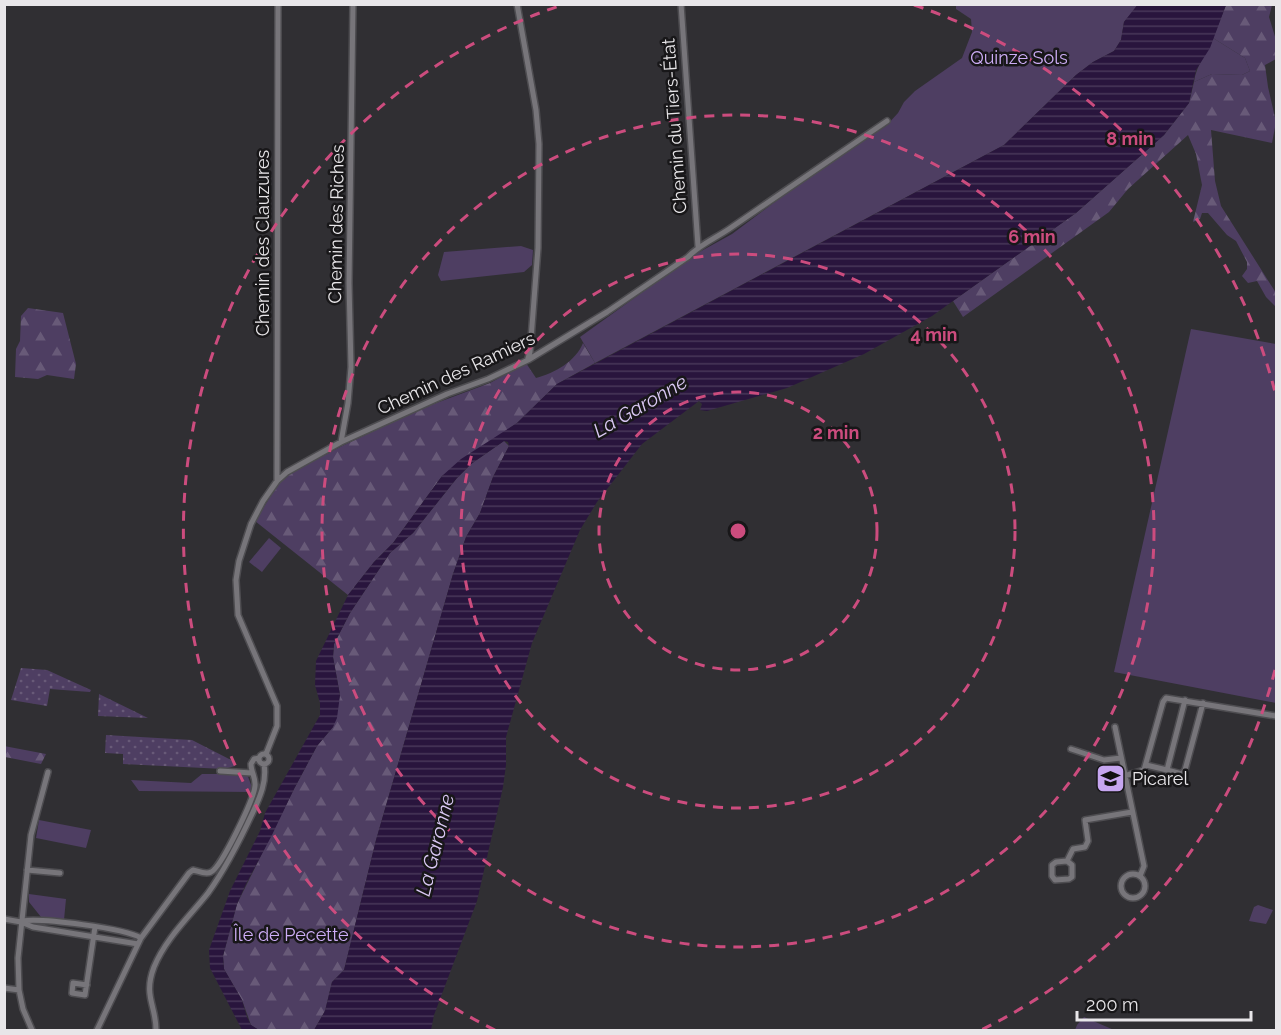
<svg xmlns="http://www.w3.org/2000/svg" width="1281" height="1035" font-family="Raleway,sans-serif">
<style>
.green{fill:#4e3e62}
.forest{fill:url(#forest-firs)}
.garden{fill:url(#garden-dots)}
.water{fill:url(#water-rules)}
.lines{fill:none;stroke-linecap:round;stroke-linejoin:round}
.minor-casing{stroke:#4e4d51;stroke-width:8}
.minor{stroke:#77757a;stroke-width:5}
.ring{fill:none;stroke:#cc4c7e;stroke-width:3;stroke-dasharray:10 8}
.labels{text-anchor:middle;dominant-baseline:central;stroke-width:5;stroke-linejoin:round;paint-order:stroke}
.park-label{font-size:18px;fill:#cdadf6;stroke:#181719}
.street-label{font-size:18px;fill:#e8e6e9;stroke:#181719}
.poi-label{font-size:18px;fill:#e8e6e9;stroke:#181719;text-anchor:start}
.water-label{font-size:20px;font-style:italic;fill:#dac8f4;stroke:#181719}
.centre{fill:#cc4c7e;stroke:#181719;stroke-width:3}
.ring-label{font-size:18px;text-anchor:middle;font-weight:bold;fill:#cc4c7e;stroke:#181719;stroke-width:5;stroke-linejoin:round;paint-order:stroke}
</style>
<defs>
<pattern id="forest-firs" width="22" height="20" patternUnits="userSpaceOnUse" patternTransform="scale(1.5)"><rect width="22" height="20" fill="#4e3e62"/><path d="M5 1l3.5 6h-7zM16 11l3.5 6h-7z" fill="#685a78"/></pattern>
<pattern id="garden-dots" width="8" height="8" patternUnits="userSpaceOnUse" patternTransform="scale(1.5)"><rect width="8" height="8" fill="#4e3e62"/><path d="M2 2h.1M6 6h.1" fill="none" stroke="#685a78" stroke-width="1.8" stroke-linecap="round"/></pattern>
<pattern id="water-rules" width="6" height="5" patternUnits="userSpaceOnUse" patternTransform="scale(1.5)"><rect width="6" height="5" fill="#29153d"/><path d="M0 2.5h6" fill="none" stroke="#483759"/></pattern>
</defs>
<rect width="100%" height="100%" fill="#302f33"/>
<path class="green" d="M956,5H1138L1124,22L1121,40L1114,51L1093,62L1076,75L1004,145L595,363L580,337L694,255L732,234L807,178L886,126L898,113L904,102L915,91L962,58L972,32L971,19L956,9Z
M1213,38L1245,58L1250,71L1242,75L1212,74L1194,82C1196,65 1207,54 1213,38Z
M521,246L533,250L532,265L524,272L441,281L438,275L444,252Z
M1191,329L1276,344V703L1114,672Z
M269,538L281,548L262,572L249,562Z
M202,774H247L253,790L252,792L139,791L131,780L191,783Z
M39,820L91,830L86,848L36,838Z
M29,894L66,899L64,920L41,917L29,902Z
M1258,905L1273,910L1266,924L1249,921L1254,907Z
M1084,1017L1114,1030H1075L1077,1025Z"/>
<path class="forest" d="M1226,5H1272L1269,17L1276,40V59L1265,65L1268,87L1276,122L1272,143L1211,130L1215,181L1221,206L1276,293V307L1266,297L1257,281L1248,283L1242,276L1247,269V262L1236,241L1227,235L1208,213H1202L1200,219L1193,222L1202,185L1196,154L1188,135L1128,189L1109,212L963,317L953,301L1076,213L1164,135L1189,103L1194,82L1212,74L1242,75L1250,71L1245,58L1213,38Z
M28,308L63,313L76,364L74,379L47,375L38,379L15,377L16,349L20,341L21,316Z
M583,343L595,363L557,384L517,423L442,476L393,543L374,562L348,595L255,521L279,483L289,474L342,446L423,408L490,383L526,363L536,378C555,373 576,361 583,343Z
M504,441L509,446L493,477L480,513L466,537L453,574L376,840L344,970L332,982L325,1011L314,1030H259L251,1025L242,1000L224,969L223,956L237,904L294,789L317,746L333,727L340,695L333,657L334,644L350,613L390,553L413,533L457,478L471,464Z
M4,746L46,754L41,764L5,757Z"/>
<path class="garden" d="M21,668L47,670L91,690L90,692L50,689L47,706L11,700Z
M99,694L148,718L98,716Z
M106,735L192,740L233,761L235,766L224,769L123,764V754L105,753Z"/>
<path class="water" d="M1138,4L1226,5L1210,48L1196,70L1189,103L1164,135L1076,213L932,316L864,354L787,388L707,411L700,410L702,404L699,401L642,444L597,502L580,530L532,643L506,737V765L503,787L477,901L434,1015L431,1030H314L325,1011L332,982L344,970L376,840L453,574L466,537L480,513L493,477L509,446L508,442L504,441L471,464L457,478L413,533L390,553L350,613L334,644L333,657L340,695L337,718L333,727L317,746L294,789L272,835L246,884L237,904L223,956L224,969L242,1000L247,1017L251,1025L259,1030H242L210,968L209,950L230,891L260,831L265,813L320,715V703L315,685L316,661L348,595L374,562L393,543L442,476L461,459L517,423L557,384L1004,145L1076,75L1093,62L1114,51L1121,40L1124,22Z"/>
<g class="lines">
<defs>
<path id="minor" d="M517,4L536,110L539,144L538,248L530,352L528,358
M681,4L698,246
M341,442L348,403L351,367L349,283L353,4
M277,481L278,4
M1185,700L1167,770L1182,774L1185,770L1203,703
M1115,727L1144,866L1140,876
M1071,749L1104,760L1121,758
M266,754L277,726V706L238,615L236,580L239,561L251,524L263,501L277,481L287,472L341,442L447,394L488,379L528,360L607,312L688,257C699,245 714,239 729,229L887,121
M259 759a5 5 0 1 1 10 0a5 5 0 1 1-10 0Z
M1146,765L1167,770
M220,771L252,773
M1124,776L1144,770L1163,702L1166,698L1276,716
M1067,861L1056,862L1052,865V876L1055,880L1069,879L1072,877V865L1067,861L1073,849L1085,847L1088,841L1085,820L1132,812
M27,870L60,873
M1121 886a12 12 0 1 1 24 0a12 12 0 1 1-24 0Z
M4,919L21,922L33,927L138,944
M22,921C42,918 124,928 141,938
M87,985L73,983L72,993L85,995L95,927
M4,988L19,990
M32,1030L23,1009L19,990L18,958L31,835L48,772
M97,1030L141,938L189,873L193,870C198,871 206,875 211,872C221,868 254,799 255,786C256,778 251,772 251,764L254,759L259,758
M156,1030C156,1005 143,996 154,967C166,938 189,917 208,893C226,868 240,840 253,812C260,797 267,781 264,764"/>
</defs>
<use href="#minor" class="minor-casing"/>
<use href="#minor" class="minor"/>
</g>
<g class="ring">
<circle cx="738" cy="531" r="139"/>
<circle cx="738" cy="531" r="277"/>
<circle cx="738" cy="531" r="416"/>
<path d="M1275 670A555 555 0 0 1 981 1030M495 1030A555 555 0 0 1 562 5M914 5A555 555 0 0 1 1275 392"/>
</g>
<defs>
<symbol id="school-square" viewBox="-11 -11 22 22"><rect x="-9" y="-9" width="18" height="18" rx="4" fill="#c6a6f0" stroke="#181719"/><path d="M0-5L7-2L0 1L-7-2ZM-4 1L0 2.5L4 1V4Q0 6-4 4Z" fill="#111"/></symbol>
</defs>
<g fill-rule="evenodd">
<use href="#school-square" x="1094" y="762" width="33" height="33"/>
</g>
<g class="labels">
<g class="park-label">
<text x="1019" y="57">Quinze Sols</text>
<text x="291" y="934">Île de Pecette</text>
</g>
<g class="street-label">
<text transform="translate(674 126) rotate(-94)">Chemin du Tiers-État</text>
<text transform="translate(336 224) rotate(-89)">Chemin des Riches</text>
<text transform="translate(262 243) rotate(-90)">Chemin des Clauzures</text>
<text transform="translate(456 373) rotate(-25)">Chemin des Ramiers</text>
</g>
<g class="poi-label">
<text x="1132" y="778">Picarel</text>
</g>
<g class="water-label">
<text transform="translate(640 406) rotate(-30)">La Garonne</text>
<text transform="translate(435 845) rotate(-76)">La Garonne</text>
</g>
</g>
<circle cx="738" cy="531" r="9" class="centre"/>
<g class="ring-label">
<text x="1130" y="145">8 min</text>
<text x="1032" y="243">6 min</text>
<text x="934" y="341">4 min</text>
<text x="836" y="439">2 min</text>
</g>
<rect width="1281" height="1035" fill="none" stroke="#e8e6e9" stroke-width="12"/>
<path d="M1077 1011v9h174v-9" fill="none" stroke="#e8e6e9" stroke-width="3"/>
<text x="1086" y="1011" font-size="18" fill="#e8e6e9" stroke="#181719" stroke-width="4.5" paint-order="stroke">200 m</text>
</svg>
